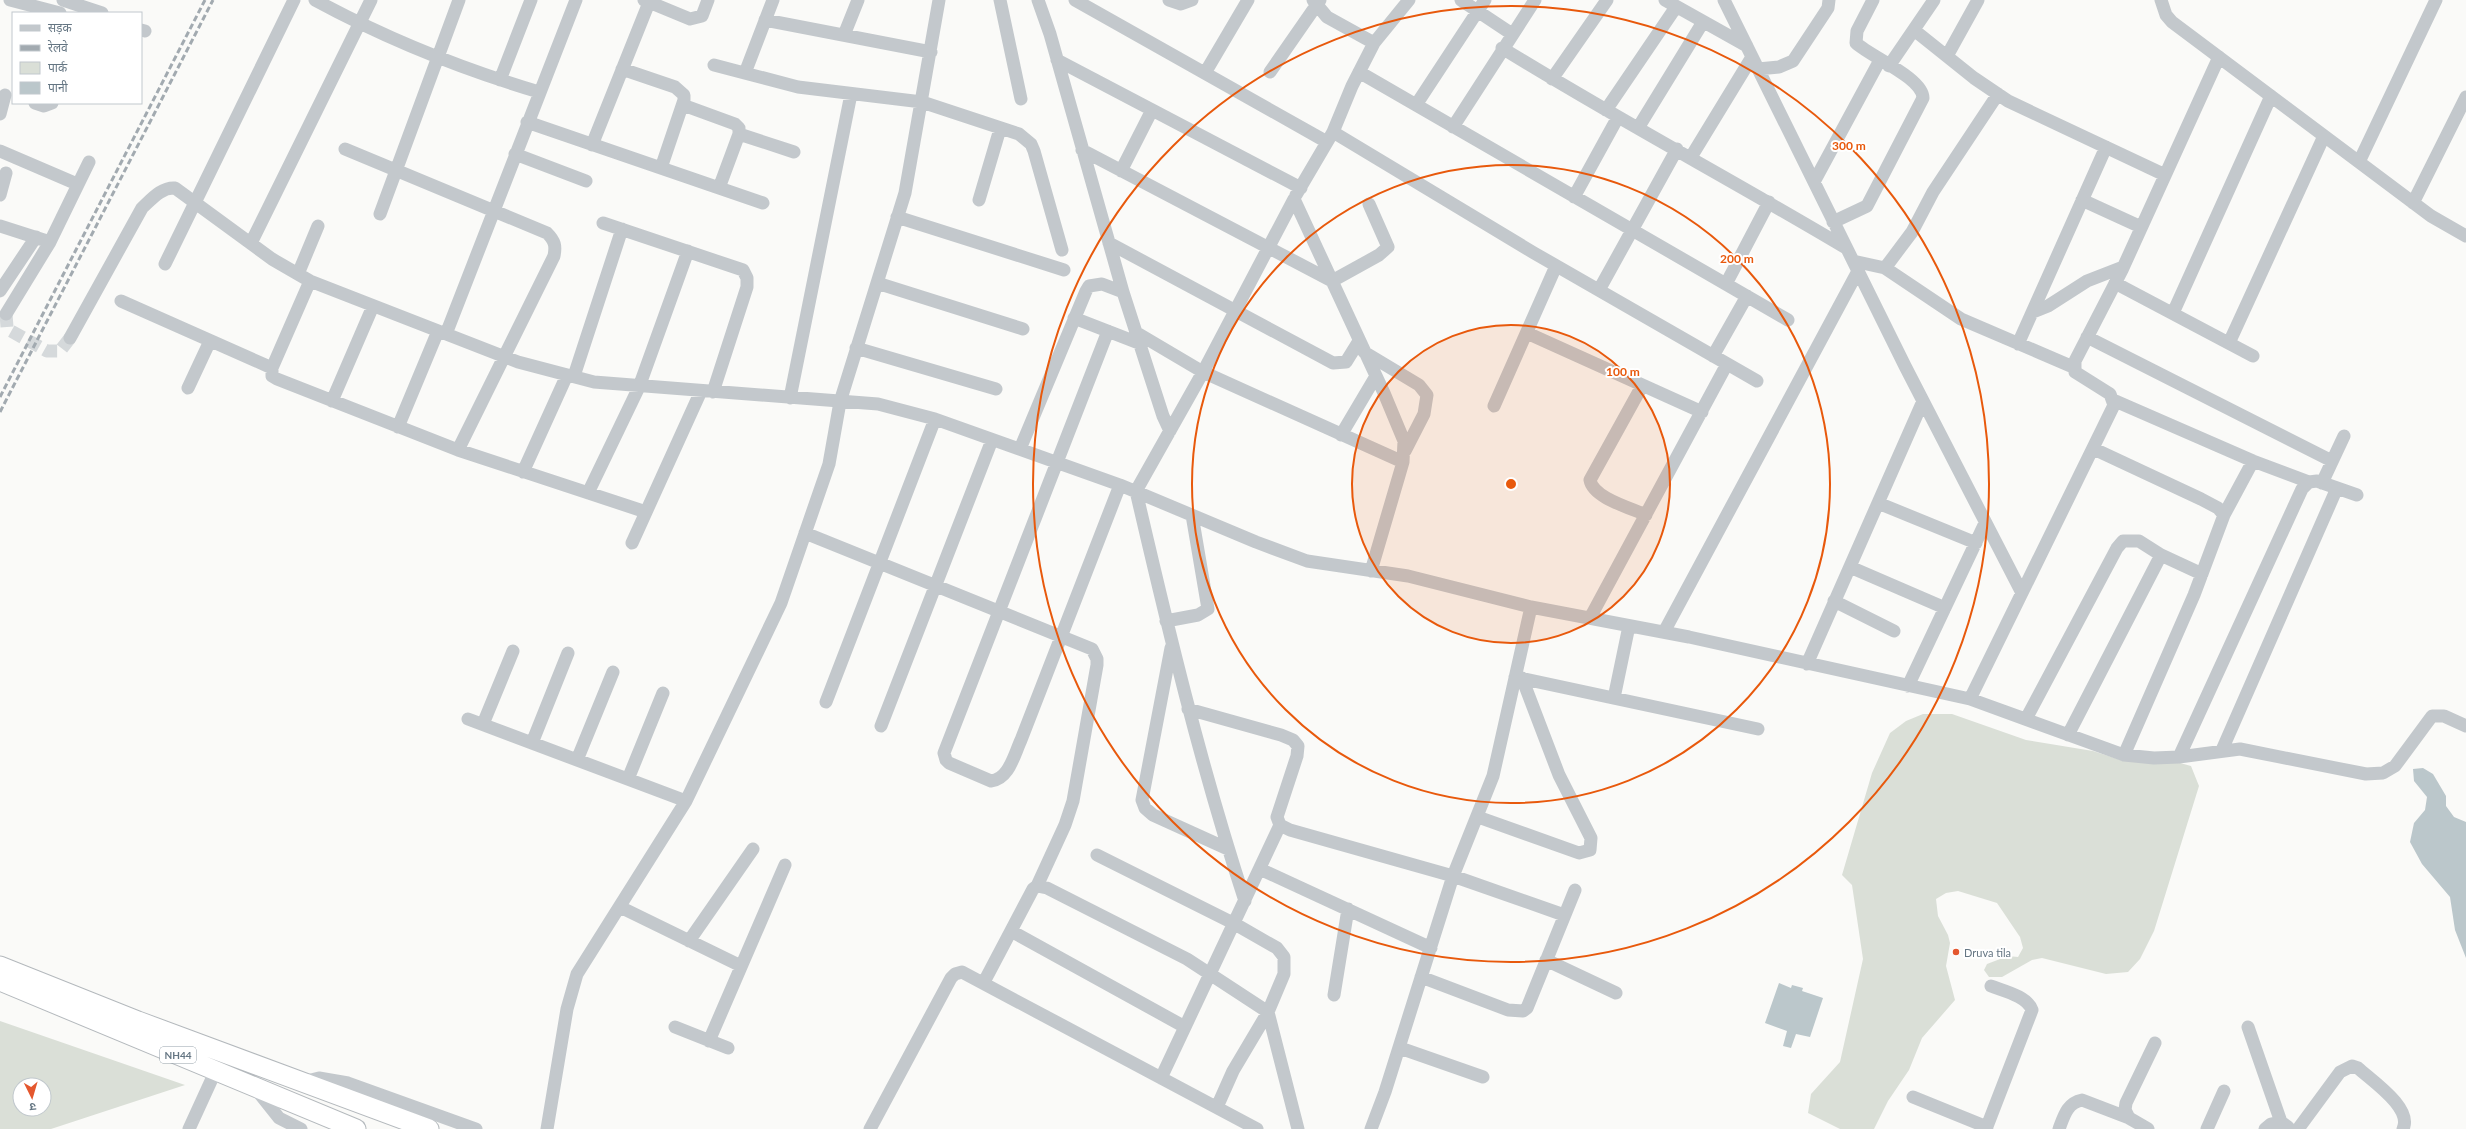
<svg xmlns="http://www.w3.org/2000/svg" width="2466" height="1129" font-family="Lato,'Noto Sans Devanagari',sans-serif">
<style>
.green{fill:#dadfd7;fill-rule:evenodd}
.water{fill:#bbc7cb}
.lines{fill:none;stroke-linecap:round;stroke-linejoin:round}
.minor-tunnel{stroke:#d5d9db;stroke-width:13;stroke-dasharray:13 6;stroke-linecap:butt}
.highway-casing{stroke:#b4b9bd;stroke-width:21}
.minor{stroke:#c3c8cc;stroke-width:13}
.highway{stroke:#fff;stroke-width:19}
.rail{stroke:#a2aab0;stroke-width:3;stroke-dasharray:6 3;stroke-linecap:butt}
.ring{fill:none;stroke:#e8590c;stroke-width:2}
.poi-dot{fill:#e4572e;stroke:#fff;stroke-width:1.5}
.labels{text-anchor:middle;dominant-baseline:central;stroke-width:4;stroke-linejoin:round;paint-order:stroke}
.shield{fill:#fff;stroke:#939fa8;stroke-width:1}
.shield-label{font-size:10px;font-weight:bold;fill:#657683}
.poi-label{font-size:11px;fill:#657683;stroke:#fff;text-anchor:start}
.centre{fill:#e8590c;stroke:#fff;stroke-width:2}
.ring-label{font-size:12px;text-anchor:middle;font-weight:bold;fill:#e8590c;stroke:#fff;stroke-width:4;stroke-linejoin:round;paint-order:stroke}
</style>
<rect width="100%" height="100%" fill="#fafaf8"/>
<path class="green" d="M1923,714H1952L2026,740L2093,751L2124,761H2173L2191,766L2199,786L2154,931L2140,959L2128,972L2106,974L2042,958L2032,960L2002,977H1989L1984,970L1987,964L2008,956L2018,957L2023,948L2020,937L1997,903L1958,891L1946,893L1936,899L1938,916L1948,935L1950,943L1946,966L1955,1000L1922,1038L1909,1070L1888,1101L1874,1129H1840L1808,1113L1811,1094L1840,1062L1863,959L1852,885L1842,875L1872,773L1890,733L1906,721Z
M0,1021L185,1085L51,1129H0ZM20,1085H44V1109H20Z"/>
<path class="water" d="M2423,768L2433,774L2446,796V806L2454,817L2466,822V958L2455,930L2450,897L2422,864L2410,842L2414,823L2425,810L2427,797L2414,781L2413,769Z
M1779,983L1791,988L1792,985L1803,988L1802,991L1823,998L1810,1037L1796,1034L1791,1048L1783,1046L1787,1031L1765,1023Z"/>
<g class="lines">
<path class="minor-tunnel" d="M6,314L7,327L11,331L47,351H60L70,338"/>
<defs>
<path id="highway" d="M0,966L138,1021L429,1129
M0,981L356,1129"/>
</defs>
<use href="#highway" class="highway-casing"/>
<path class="minor" d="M10,0L60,13
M63,0L102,13
M315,0C385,38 462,69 539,92
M644,0L690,19L702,16L708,0
M1000,0L1021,99
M1038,0L1050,34L1123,292L1163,416L1170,431
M1075,0L1327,142
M1169,0L1181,4L1192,0
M1313,0L1327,17L1374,43
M1461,0L1512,34
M1665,0L1747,46
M1724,0L1905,366L2022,593
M2161,0L2166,15L2172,22L2431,216L2466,236
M765,20L931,52
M141,30L145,31
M1914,30L1974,78L2008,101L2165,175
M844,35L858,0
M1502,48C1615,118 1732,180 1846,248
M1947,56L1978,0
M1057,60L1301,188
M714,65L798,87L922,102L1019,134L1031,144L1034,151L1062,250
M1889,66L1934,0
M622,69L675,87L684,95V100L661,168
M1758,69L1779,67L1793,61L1828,8L1829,0
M1270,72L1320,0
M1359,72L1788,320
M745,73L773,0
M1205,73L1248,0
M1552,79L1607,0
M500,80L531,0
M35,103L44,106L52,103
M683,105L735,124L739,128V134
M1416,105L1485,0
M1606,110L1676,7
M0,114L5,95
M527,122L763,203
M1453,127L1535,0
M1638,128L1703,22
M1333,132L1534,253L1757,381
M592,145L650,0
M345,149L547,233C555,241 556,246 554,256L458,450
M1082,150L1332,281L1379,255L1388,247L1369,204
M0,151L77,184
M515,154L586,181
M1691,157L1752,57
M2359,162L2436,0
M1121,171L1152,110
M1814,182L1880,60
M719,188L739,134L794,152
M0,195L6,173
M1296,195L1333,132L1352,86L1374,43L1409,0
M1574,197L1618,117
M979,200L1000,129
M2082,200L2141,227
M2413,203L2466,97
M380,214L459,0
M897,217L1064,270
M1833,222L1867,206L1923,98C1923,78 1871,57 1856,43L1857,31L1873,0
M603,223L743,270L747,278V287L713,392
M0,226L50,242L89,162
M251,243L371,0
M1109,243L1333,363L1346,362L1359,341
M1853,261L1885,268L1961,319L2073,367
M165,264L294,0
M1885,268L1912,232L1933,192L1998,94
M298,274L318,226
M877,283L1023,329
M2115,283L2253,356
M1726,284L1769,202
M1599,290L1677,149
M0,291L36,237
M121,301L272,368L310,281
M2033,312L2048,306L2087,281L2123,267
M2173,313L2271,96
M6,314L50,242
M1074,318L1141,344
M1108,331L944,753L946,760L949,763L991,781C1009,779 1014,755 1021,740L1120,485
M1137,333L1203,372L1403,462
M1527,333L1702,412
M446,334L576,0
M2087,337L2332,461
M70,338L142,208C151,200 161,187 175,188L272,259L310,281L518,362L594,382L878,404L935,419L1120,485L1256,542L1307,561L1408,576L1531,607L1689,637L1970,699L2124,755L2154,758L2179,757L2240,749L2366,774L2383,773L2395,766L2432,716H2444L2466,726
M2229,343L2324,136
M2018,344L2106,147
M856,348L996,389
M1364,352L1419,385L1427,395L1424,414L1405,451
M1713,356L1747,296
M272,368V376L277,379L458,450L646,512
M574,376L622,229
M1642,386L1590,480C1593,498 1631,508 1646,515
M188,388L210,341
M790,398L851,94
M2113,400L2253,461L2309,482
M332,401L373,306
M1494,406L1556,266
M398,427L438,331
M1341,435L1376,376
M1020,449L1086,291L1089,286L1102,284L1123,292
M2094,449L2201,499L2218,508L2224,515L2194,595L2124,755
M523,472L567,375
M2322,483L2344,436
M588,493L639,387L688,251
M1878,503L1976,543
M2224,515L2253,461
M805,533L1092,649L1097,659V665L1073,801L1065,825L1037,886
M632,543L701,391
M1850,567L1945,608
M1834,601L1894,631
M1590,618L1727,364
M1166,621L1198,615L1208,609L1192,515
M1664,632L1858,271
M1171,648L1142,800L1145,808L1153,815L1228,849
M1807,664L1923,401
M1515,677L1758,729
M1908,686L1985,523
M1614,698L1629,626
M1970,699L2114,405L2110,394L2075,372V361L2122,270L2219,57
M826,702L935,419
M1188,709L1281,735L1293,740L1298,746L1297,756L1277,817L1280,825L1290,830L1453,876L1564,915
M468,719L686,801
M2026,719L2117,548L2123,541H2139L2161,555L2202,574
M483,724L513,651
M881,726L992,440
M2068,735L2161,555
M532,743L568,653
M2222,750L2337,488
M2179,757L2302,489L2309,482L2317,481L2357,495
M577,760L613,672
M628,779L663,693
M1478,817L1579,853L1590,850L1591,838L1559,775L1522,678
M1097,855L1235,924L1277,948L1284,957V974L1268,1012L1233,1071L1217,1107
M1260,869L1431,948
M1245,901C1201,767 1168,629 1136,491L1203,372L1294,199L1384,393L1404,441L1403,462L1371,571
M620,907L741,966
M1011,931L1185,1027
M689,941L753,849
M1546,960L1616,993
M1421,977L1508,1010L1523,1011L1527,1008L1575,890
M984,982L1033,889L1037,886L1047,888L1187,959L1268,1012L1298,1129
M1334,995L1348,909
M675,1027L728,1048
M2248,1027L2281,1122
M709,1041L785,865
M1400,1048L1483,1077
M1161,1078L1280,825
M303,1082L319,1078L348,1083L476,1129
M256,1089L279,1118L301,1129
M1913,1097L1987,1127
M189,1129L216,1070
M547,1129L567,1009L577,974L686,801L781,603L829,464L840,402L905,193L939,0
M870,1129L951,978L955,974L962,972L1257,1129
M1371,1129L1385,1092L1453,876L1493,776L1531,607
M1986,1129L2032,1010C2027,996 2004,991 1991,986
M2059,1129C2064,1116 2067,1103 2082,1100L2129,1118
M2148,1129L2129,1118L2125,1110L2126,1103L2155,1043
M2207,1129L2224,1091
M2265,1129L2271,1124L2281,1122L2288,1127
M2298,1129L2340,1072L2352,1066L2358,1068C2372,1081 2413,1108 2403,1129"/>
<use href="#highway" class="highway"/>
<path class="rail" d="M0,397L205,0
M0,412L213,0"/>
</g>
<circle cx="1511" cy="484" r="159" fill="#e8590c" fill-opacity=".12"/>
<g class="ring">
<circle cx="1511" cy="484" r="159"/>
<circle cx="1511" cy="484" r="319"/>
<circle cx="1511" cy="484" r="478"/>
</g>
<circle class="poi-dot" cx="1956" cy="952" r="4"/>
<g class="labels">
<rect class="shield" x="160" y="1047" width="36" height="16" rx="3"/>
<g class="shield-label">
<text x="178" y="1055">NH44</text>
</g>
<g class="poi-label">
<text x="1964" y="952">Druva tila</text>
</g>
</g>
<circle cx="1511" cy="484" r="6" class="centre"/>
<g class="ring-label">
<text x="1849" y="150">300 m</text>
<text x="1737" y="263">200 m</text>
<text x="1623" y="376">100 m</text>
</g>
<rect x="12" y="12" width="130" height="92" fill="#ffffff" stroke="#c1c8cd"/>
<rect x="20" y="25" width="20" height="6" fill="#c3c8cc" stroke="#c1c8cd"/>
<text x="48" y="32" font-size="12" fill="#657683">सड़क</text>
<rect x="20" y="45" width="20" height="6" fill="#a2aab0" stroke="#c1c8cd"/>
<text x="48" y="52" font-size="12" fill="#657683">रेलवे</text>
<rect x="20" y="62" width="20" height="12" fill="#dadfd7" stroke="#c1c8cd"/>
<text x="48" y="72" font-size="12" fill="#657683">पार्क</text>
<rect x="20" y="82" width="20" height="12" fill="#bbc7cb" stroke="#c1c8cd"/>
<text x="48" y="92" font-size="12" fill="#657683">पानी</text>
<g transform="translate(32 1097) rotate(175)"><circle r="19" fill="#ffffff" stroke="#c1c8cd"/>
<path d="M0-3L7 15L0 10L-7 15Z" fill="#e4572e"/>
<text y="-6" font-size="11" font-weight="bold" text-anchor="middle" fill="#657683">उ</text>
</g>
</svg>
